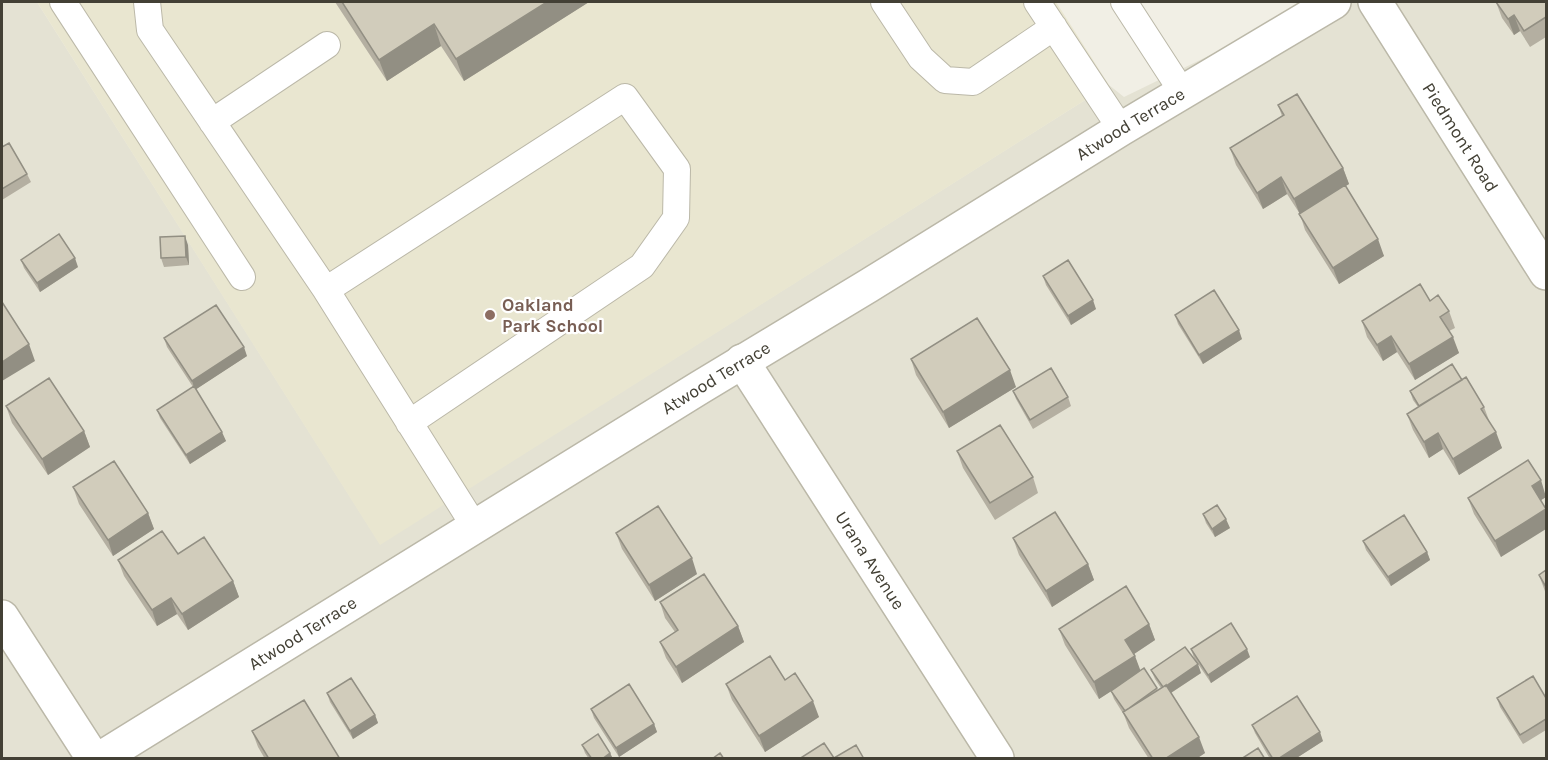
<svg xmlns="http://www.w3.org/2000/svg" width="1548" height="760" font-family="Karla,sans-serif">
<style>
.residential{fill:#e4e2d3}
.education{fill:#e9e6d0}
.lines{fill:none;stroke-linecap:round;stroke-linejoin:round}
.service-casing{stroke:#bbb8a8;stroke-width:28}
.minor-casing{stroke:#bbb8a8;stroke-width:36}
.service{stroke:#fff;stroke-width:26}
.minor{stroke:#fff;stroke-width:33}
.wall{fill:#b4afa1}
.shaded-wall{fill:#928f83}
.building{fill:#d1ccbb;stroke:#928f83;stroke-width:1.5}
.education-dot{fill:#8d6e63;stroke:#fff;stroke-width:2}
.labels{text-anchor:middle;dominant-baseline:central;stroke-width:4.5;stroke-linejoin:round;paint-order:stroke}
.street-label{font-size:18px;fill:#434035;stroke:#fff}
.education-label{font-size:18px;font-weight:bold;fill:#785e54;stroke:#fff;text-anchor:start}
</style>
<rect width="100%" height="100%" fill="#f1efe5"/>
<path class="residential" d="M2,2H37L380,544L1109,85L1124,97L1280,21L1312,2H1546V758H2Z"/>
<path class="education" d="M37,2H1056L1109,85L380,545Z"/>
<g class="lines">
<defs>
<path id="service" d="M63,2L242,277
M147,2L150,30L326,290
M884,2L921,58L945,80L973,82L1054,27
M1037,2L1121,129
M1124,2L1183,93
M212,122L327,45
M409,423L642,266L676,218L677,169L625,97L326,290L475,527"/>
<g id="minor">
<path id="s1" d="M1375,2L1546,273"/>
<path id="s2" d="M742,361L997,758"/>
<path d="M2,617L93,758"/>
<path id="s3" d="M101,758L699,388L868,286L1121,129L1334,2"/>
</g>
</defs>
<use href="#service" class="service-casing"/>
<use href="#minor" class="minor-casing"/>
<use href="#service" class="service"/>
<use href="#minor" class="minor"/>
</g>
<path class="wall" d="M335,2H589L464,81L441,46L387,81Z
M1496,2H1546V37L1530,47L1520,31L1514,35L1502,18Z
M1278,105L1343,168L1349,184L1345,186L1384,256L1339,284L1305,230L1300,214L1287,194L1263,209L1236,165L1230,148L1282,116Z
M2,147L27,174L31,182L2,200Z
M188,245L189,265L164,267L161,258Z
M21,260L78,267L40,292L24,268Z
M1043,276L1096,309L1071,325L1046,285Z
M1430,301L1449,311L1455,328L1449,331L1459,353L1415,380L1397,352L1383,361L1367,337L1362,321Z
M1175,315L1242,339L1203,364L1178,324Z
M164,338L247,356L196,389L226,441L190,464L160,418L157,410L193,387L167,347Z
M911,359L1016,387L949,428L916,375Z
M1462,380L1484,407L1490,423L1502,448L1459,475L1443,449L1429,458L1413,430L1407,414L1418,407L1413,400L1410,391Z
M1013,391L1068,397L1071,406L1033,429L1016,399Z
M6,406L84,431L90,447L48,475L12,423Z
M957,451L1033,477L1038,493L995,520L963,468Z
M73,487L148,513L154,529L113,556L79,504Z
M1546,497L1541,500L1501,557L1474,514L1468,498Z
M1203,514L1230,528L1215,537L1206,523Z
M616,533L697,574L655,601L622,549Z
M1013,538L1088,564L1094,580L1052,607L1019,555Z
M1363,541L1427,552L1430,560L1391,586L1366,550Z
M178,554L233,581L239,597L188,630L177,614L157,626L124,576L118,560Z
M1546,570V594L1539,575Z
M660,602L738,626L744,642L682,683L666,658L660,642L675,632L665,618Z
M1149,624L1155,640L1134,654L1140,671L1158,690L1161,688L1155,679L1151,670L1201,673L1171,693L1205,753L1196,759H1149L1129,728L1124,715L1114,699L1111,691L1099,699L1065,645L1059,629Z
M1191,649L1250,657L1211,683L1194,658Z
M785,680L819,717L765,752L732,700L726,684Z
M327,693L375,715L378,723L353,739L330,702Z
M1497,698H1546V730L1523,744L1500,707Z
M591,709L654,724L657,732L619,757L594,718Z
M1252,725L1323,741L1295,759H1270L1255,733Z
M252,731L340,759H265L258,747Z
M582,745L610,753L613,759H589L585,753Z"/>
<path class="shaded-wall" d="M547,2H589L464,81L456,59Z
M1514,15L1520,31L1514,35L1508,19Z
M434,24L441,46L387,81L379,60Z
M1343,168L1349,184L1300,215L1294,199Z
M1281,177L1287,194L1263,209L1257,193Z
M185,236L188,245L189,265L186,257Z
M1378,239L1384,256L1339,284L1333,268Z
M75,258L78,267L40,292L37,283Z
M1093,300L1096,309L1071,325L1068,316Z
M1239,330L1242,339L1203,364L1199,355Z
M1391,336L1397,352L1383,361L1377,345Z
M1453,337L1459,353L1415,380L1409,364Z
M29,344L35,361L2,381V362Z
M244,347L247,356L195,390L192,381Z
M1010,370L1016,387L949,428L943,412Z
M84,431L90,447L48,475L42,459Z
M222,432L226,441L190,464L186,455Z
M1496,432L1502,448L1459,475L1453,459Z
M1438,433L1443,449L1429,458L1424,442Z
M1541,480L1546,497L1538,502L1532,486Z
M1546,509V529L1501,557L1495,541Z
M148,513L154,529L113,556L108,540Z
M1226,519L1230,528L1215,537L1212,529Z
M1427,552L1430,560L1391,586L1388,577Z
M692,558L697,574L655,601L649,585Z
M1088,564L1094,580L1052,607L1046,591Z
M233,581L239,597L188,630L182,614Z
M171,598L177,614L157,626L152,610Z
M1149,624L1155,640L1131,656L1125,640Z
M738,626L744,642L682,683L676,667Z
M1247,649L1250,657L1211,683L1208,675Z
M1135,656L1141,672L1099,699L1094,682Z
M1198,664L1201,673L1166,696L1163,688Z
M813,701L819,717L765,752L759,736Z
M375,715L378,723L353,739L350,731Z
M654,724L657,732L619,757L616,748Z
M1320,732L1323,741L1295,759H1278Z
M1199,737L1205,753L1196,759H1165Z
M610,753L613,759H602Z"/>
<path class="building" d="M342,2H547L456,59L434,24L379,60Z
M1496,2H1546V17L1524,31L1514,15L1508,19Z
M1297,94L1343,168L1294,199L1281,177L1257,193L1230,148L1284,115L1278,105Z
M9,143L27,174L2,189V147Z
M1345,185L1378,239L1333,268L1299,214Z
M59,234L75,258L37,283L21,260Z
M185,236L186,257L161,258L160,237Z
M1068,260L1093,300L1068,316L1043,276Z
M1420,284L1430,301L1438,295L1449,311L1440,317L1453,337L1409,364L1391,336L1377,345L1362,321Z
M1214,290L1239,330L1199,355L1175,315Z
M2,302L29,344L2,362Z
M216,305L244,347L192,381L164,338Z
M977,318L1010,370L943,412L911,359Z
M1452,364L1462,380L1419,406L1410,391Z
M1051,368L1068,397L1030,420L1013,391Z
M1466,377L1484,407L1481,409L1496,432L1453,459L1438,433L1424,442L1407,414Z
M49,378L84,431L42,459L6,406Z
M194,386L222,432L186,455L157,410Z
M1000,425L1033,477L990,503L957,451Z
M1528,460L1541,480L1532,486L1546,509L1495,541L1468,498Z
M114,461L148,513L108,540L73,487Z
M1217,505L1226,519L1212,529L1203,514Z
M658,506L692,558L649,585L616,533Z
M1055,512L1088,564L1046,591L1013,538Z
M1404,515L1427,552L1388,577L1363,541Z
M162,531L178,554L204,537L233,581L182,614L171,598L152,610L118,560Z
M1546,570V587L1539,575Z
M704,574L738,626L676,667L660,642L678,630L660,602Z
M1126,586L1149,624L1125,640L1135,656L1094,682L1059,629Z
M1231,623L1247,649L1208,675L1191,649Z
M1185,647L1198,664L1166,686V685L1163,687L1151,670Z
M770,656L785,680L795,673L813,701L759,736L726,684Z
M1144,668L1157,688L1125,711L1111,691Z
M1533,676L1546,698V719L1520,735L1497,698Z
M351,678L375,715L350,731L327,693Z
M629,684L654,724L616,748L591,709Z
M1166,685L1199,737L1165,759H1153L1123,712Z
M1297,696L1320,732L1278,759H1273L1252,725Z
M304,700L340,759H269L252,731Z
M598,734L610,753L602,759H592L582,745Z
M824,743L834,758L856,745L864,759H799Z
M1258,748L1265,759H1241Z
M720,753L724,759H712Z"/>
<circle class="education-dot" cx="490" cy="315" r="6"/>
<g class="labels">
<g class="street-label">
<text stroke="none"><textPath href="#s3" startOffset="1209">Atwood Terrace</textPath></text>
<text stroke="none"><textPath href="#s1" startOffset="160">Piedmont Road</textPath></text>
<text stroke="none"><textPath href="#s3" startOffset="723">Atwood Terrace</textPath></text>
<text stroke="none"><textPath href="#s2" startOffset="237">Urana Avenue</textPath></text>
<text stroke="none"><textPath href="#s3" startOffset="237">Atwood Terrace</textPath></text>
</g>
<g class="education-label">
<text x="502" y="305">Oakland<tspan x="502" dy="21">Park School</tspan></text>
</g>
</g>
<rect width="1548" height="760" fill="none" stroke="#434035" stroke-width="6"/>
</svg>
